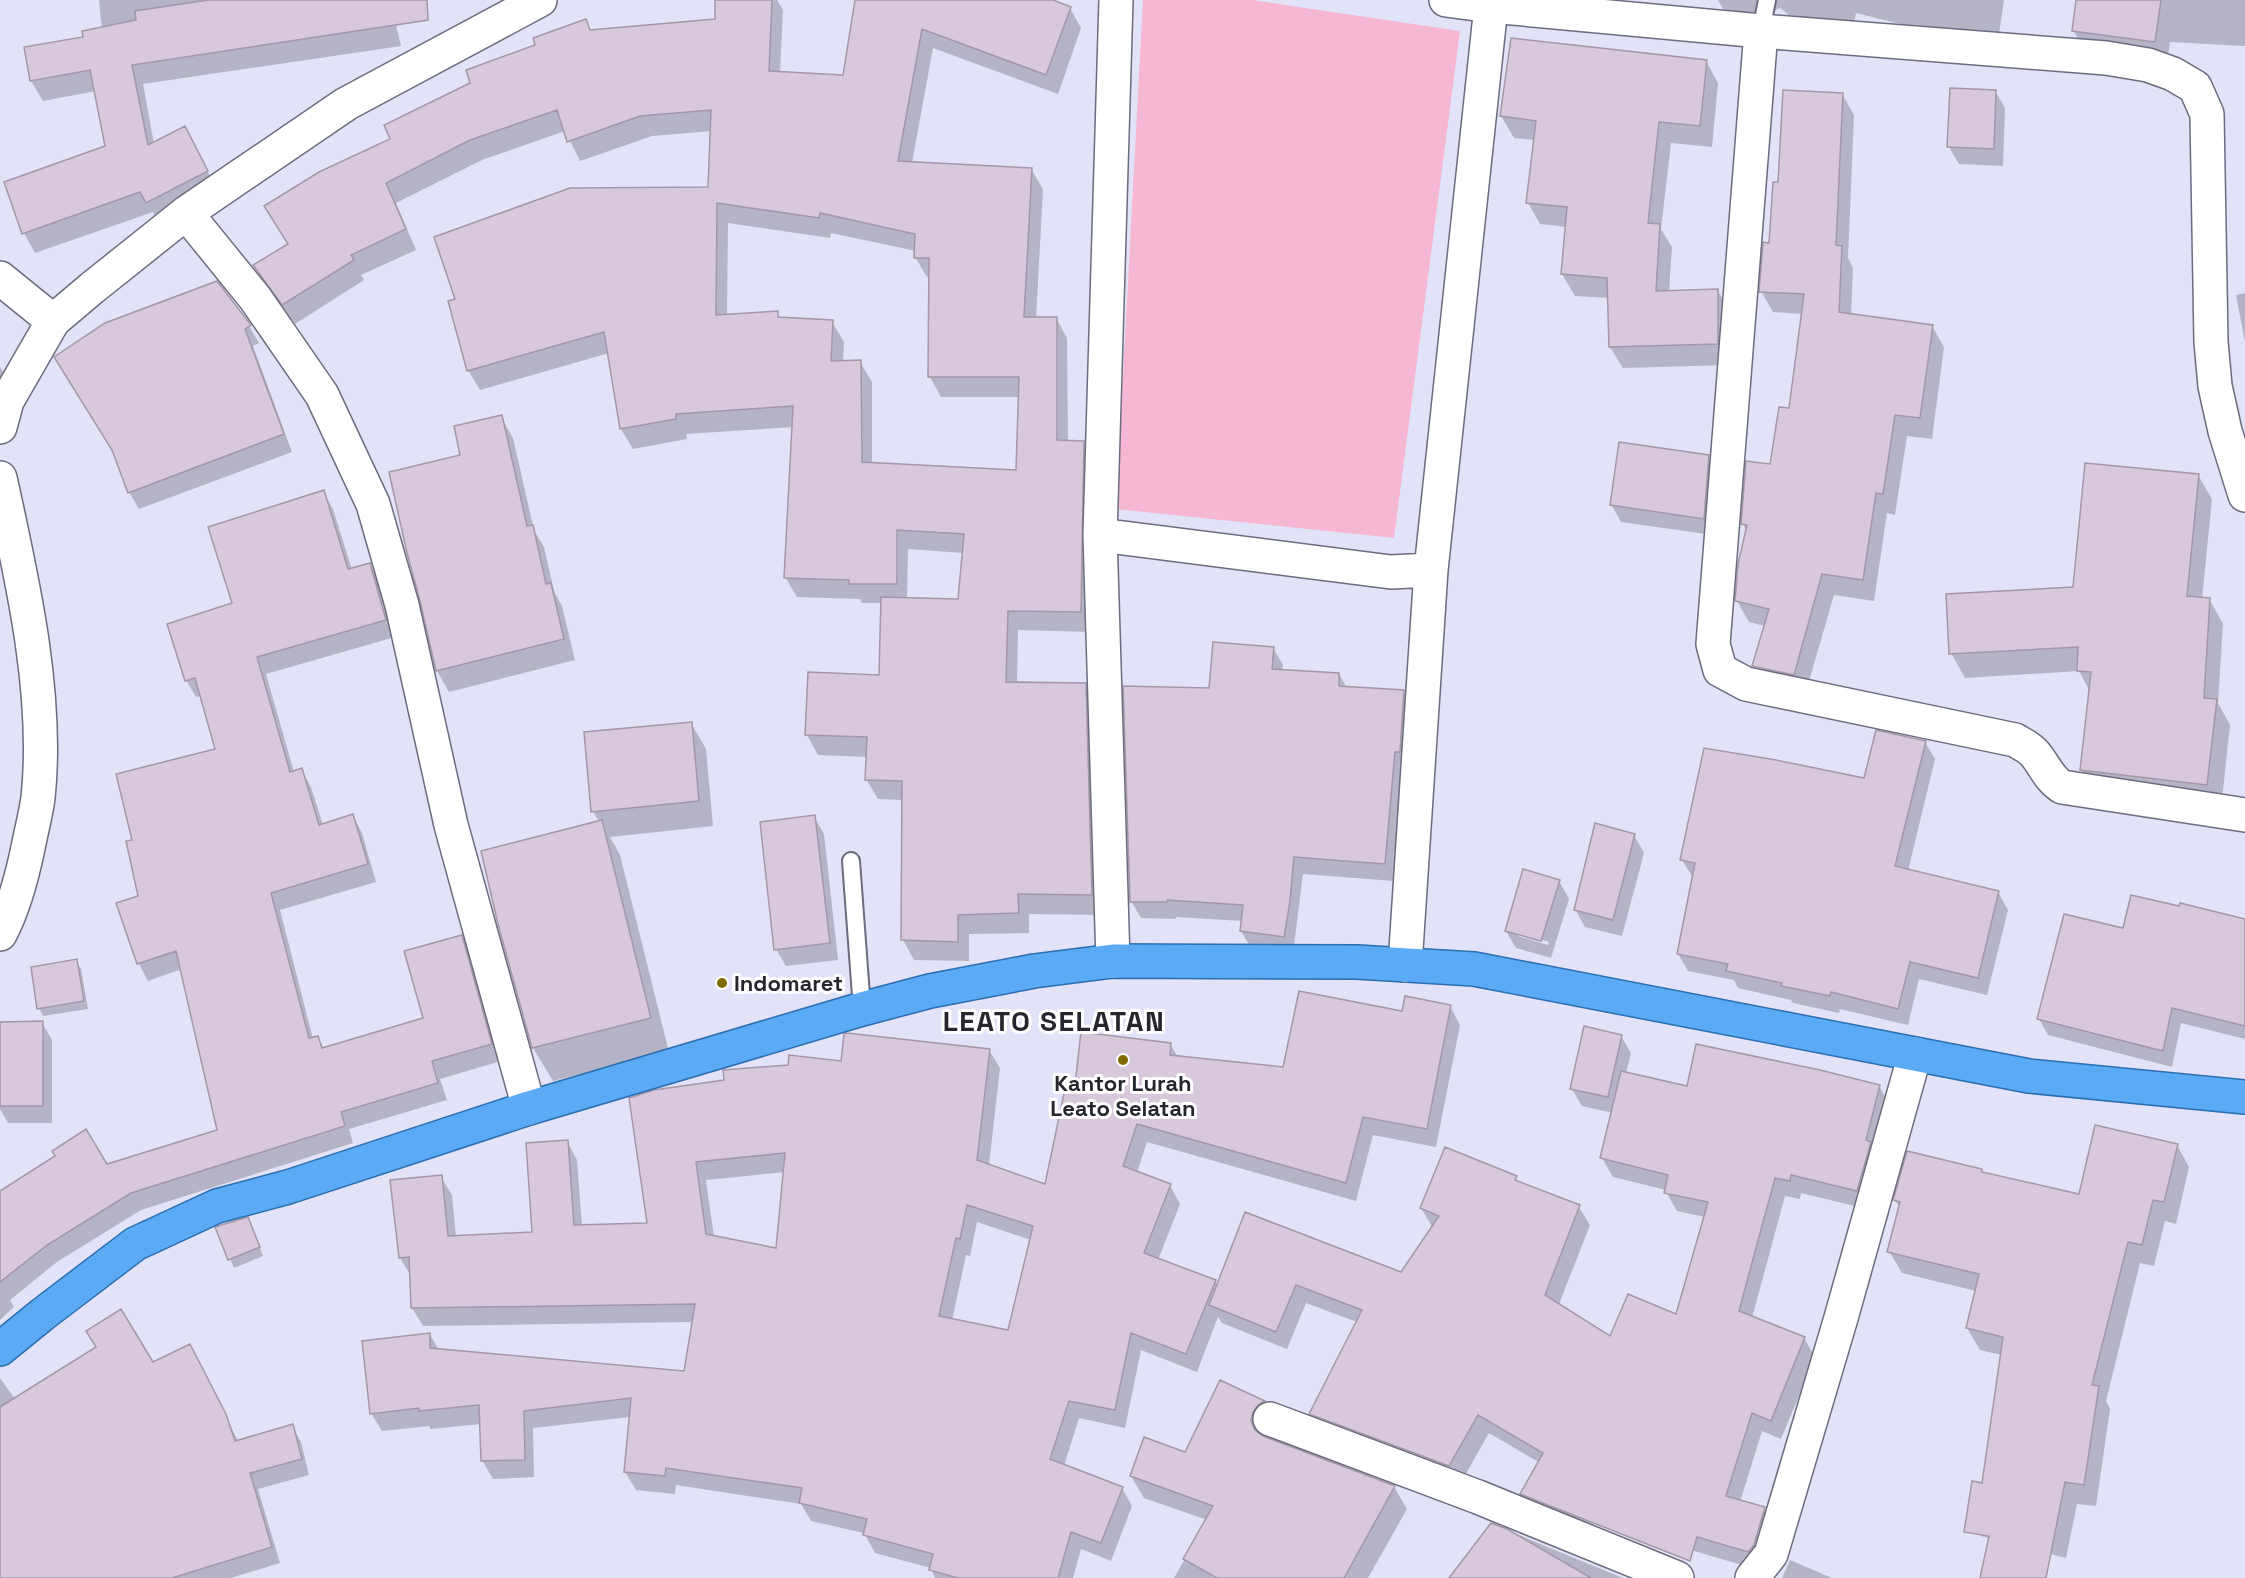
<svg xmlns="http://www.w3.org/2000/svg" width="2245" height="1578" font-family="'Space Grotesk',sans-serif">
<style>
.green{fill:#f5b7d1}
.shadow{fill:#0003;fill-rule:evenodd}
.building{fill:#d7c8db;stroke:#a497a8;stroke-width:1.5;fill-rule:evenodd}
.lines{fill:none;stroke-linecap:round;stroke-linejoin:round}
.service-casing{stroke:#6c6c7f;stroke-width:20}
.minor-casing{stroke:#6c6c7f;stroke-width:36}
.trunk-casing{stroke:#2c6eae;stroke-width:36}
.service{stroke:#fff;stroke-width:16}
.minor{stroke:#fff;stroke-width:33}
.trunk{stroke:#5aaaf6;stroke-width:33}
.poi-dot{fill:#816a02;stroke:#fff;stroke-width:2}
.labels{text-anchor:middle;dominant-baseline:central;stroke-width:6;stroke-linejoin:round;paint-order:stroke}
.poi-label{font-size:22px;font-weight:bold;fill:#26262e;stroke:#fff;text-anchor:start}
.district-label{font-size:28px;font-weight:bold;letter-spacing:1.5px;fill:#26262e;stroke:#fff}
</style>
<rect width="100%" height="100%" fill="#e2e2f8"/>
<path class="green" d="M1143,0H1252L1460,31L1394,538L1116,509Z"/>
<path class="shadow" d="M99,0H390L401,46L143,84L154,144L196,148L218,192L159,223L153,212L35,253L24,233L107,147L96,91L43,101L31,81L85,38L102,29Z
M717,0H777L783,10L780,73L844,77L858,0H1049L1070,8L1081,28L1058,94L933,48L912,163L1031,169L1043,189L1036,319L1056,318L1067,338L1068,442H1083L1095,462L1092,632L1018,630L1017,684L1085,685L1096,705L1103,915L1029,914V933L969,934V961L914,960L903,940V800L878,799L866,779L867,757L818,755L807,735L880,677L882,603H862L860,599L797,597L785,577L794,427L686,434L687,439L633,449L621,429L609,353L480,390L468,370L709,189L712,131L652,136L580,161L565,131L482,160L396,203L416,250L361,275L364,280L295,324L266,286L255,266L289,244L393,140L472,84L585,21L591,31L716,20ZM728,223L830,238L831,233L916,251L915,257L927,277H930V377L941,397H1020L1017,472L872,464V382L860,362H843L844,342L832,322L780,318L777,312L727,316ZM908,549L963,553L959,600L907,599Z
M1718,0H2004L1997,48L1856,13L1854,24L1789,15L1780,8L1771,12L1756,10L1755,15L1723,9Z
M2078,0H2245V46L2170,42L2167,63L2086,52L2073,30Z
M1706,61L1718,83L1712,147L1671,143L1661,229L1672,247L1669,292L1718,291L1730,312L1729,365L1623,368L1610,347L1609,298L1575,296L1562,274L1567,227L1540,224L1528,203L1535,140L1514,138L1501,116Z
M1995,91L2005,108L2003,166L1959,164L1949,147Z
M1842,94L1854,115L1848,258L1853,268L1851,316L1932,326L1944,347L1932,439L1907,436L1895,515L1887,513L1874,601L1834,595L1805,695L1766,687L1754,666L1765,626L1749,622L1737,601L1747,532L1743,524L1772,466L1790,410L1803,314L1773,312L1761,291L1780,184Z
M2245,293V342L2236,295Z
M249,326L259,343L253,346L292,452L139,509L129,492L115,453L66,375Z
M0,367L4,374L0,377Z
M501,417L513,438L534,530L544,547L554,591L562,606L575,660L449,692L437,671L422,600L462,456Z
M1708,457L1718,474L1713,535L1621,522L1611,504Z
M2198,475L2212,499L2202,599H2209L2223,624L2218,703L2230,725L2221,809L2095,794L2081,770L2090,692L2079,671L1965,678L1951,653L2075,588Z
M323,492L333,509L352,570L370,565L380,582L395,637L266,674L294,772L301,770L311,787L323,825L353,816L362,833L376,882L280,910L313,1039L318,1037L324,1049L425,1019L461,936L471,953L501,1061L440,1079L447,1100L349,1129L353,1143L141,1210L57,1262L10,1300L14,1307L0,1320V1196L219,1131L182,969L148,981L139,964L118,904L139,897L134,841L217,750L201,696L196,697L186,680L233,604Z
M1273,648L1283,665L1282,671L1339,674L1347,688L1403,692L1413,709L1404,768L1394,881L1303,874L1293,953L1251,948L1241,931L1243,921L1176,917V919L1141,918L1131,901L1211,690Z
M691,723L706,749L713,826L610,837L620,855L669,1052L553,1081L533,1048L499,924L599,822L593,811Z
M1925,742L1935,759L1908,871L1998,892L2008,910L1987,995L1919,979L1908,1025L1840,1009L1839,1013L1793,1003L1791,1000L1738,988L1734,980L1688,971L1678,954L1693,878L1682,860L1865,780Z
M814,817L824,834L838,960L786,966L776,949Z
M1634,835L1644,853L1622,936L1585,927L1575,909Z
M1559,881L1569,899L1551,958L1516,948L1506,931ZM1518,933L1549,942L1548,945L1518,936Z
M2245,918V1039L2181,1023L2172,1067L2048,1035L2039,1019L2124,930L2245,920Z
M76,961L81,969L88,1009L43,1016L39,1008Z
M1450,1006L1460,1025L1436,1147L1373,1135L1356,1201L1147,1142L1137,1173L1170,1185L1180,1204L1158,1260L1215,1281L1218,1286L1401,1274L1433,1228L1421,1208L1516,1178L1519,1183L1579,1207L1590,1225L1559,1304L1610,1338L1677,1316L1705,1217L1677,1211L1666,1192V1190L1613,1177L1602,1158L1613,1113L1582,1106L1572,1089L1621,1036L1631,1053L1626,1073L1688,1088L1879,1086L1890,1105L1867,1209L1801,1193L1800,1199L1785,1196L1752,1318L1804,1338L1815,1357L1781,1439L1762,1431L1740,1502L1764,1509L1775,1527L1759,1570L1586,1519L1594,1525L1603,1541L1532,1512L1522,1494L1540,1463L1489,1433L1460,1484L1321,1432L1311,1414L1357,1322L1306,1303L1287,1349L1222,1323L1218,1317L1197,1372L1141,1350L1125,1428L1079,1418L1064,1466L1122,1488L1132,1506L1111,1561L1081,1549L1073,1578H935L931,1568L875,1553L864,1533L811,1521L801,1504L676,1485L675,1494L636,1490L625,1472L630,1417L533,1428L534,1477L493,1479L482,1460L481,1424L431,1429L429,1426L382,1431L371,1413L430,1335L439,1350L686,1373L694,1322L423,1326L412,1308L411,1276L400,1258L441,1177L452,1195L456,1237L533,1234L567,1141L577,1160L582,1226L649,1224L631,1099L843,1062L989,1050L1000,1068L989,1165L1047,1185L1076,1087L1170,1044L1178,1057L1285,1069L1403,1013ZM785,1172L777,1250L714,1237L706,1180ZM977,1222L1031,1240L1009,1332L952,1321L966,1255L970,1256Z
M0,1023H42L52,1040V1123H8L0,1109Z
M2177,1145L2189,1167L2176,1224L2165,1221L2154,1266L2140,1263L2106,1401L2110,1409L2096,1506L2077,1504L2066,1558L1981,1536L1969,1515L1983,1484L2002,1355L1980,1350L1967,1328L1976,1291L1902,1273L1889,1251L1900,1208L1895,1200L1981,1170L1983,1173L2080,1196Z
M252,1227L263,1256L234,1268L217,1228Z
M198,1361L238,1441L292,1426L301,1442L309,1475L258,1489L280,1563L231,1578H0V1378L15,1399L152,1364Z
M1221,1382L1264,1403L1276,1424L1265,1434L1264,1438L1394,1487L1407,1509L1368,1578H1174L1207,1520L1144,1498L1131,1476L1186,1454Z
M1492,1524L1623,1578H1453Z
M1790,1560L1832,1578H1782Z"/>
<path class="building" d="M208,0H427L428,20L132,65L148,145L185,126L208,171L146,203L140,192L22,234L4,182L105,146L90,70L30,81L24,47L83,37L82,31L136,20L135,11Z
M715,0H772L769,71L843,75L855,0H1053L1071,7L1046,75L922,29L898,161L1032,168L1024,317H1057V440L1084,441L1081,612L1008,611L1006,682L1086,683L1092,895L1018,894L1019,913L958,915V942L901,940L902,781L865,780L867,737L805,735L808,672L879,675L881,597L958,599L964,534L897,530V584H849V580L784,578L793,406L676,414V419L620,429L604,332L467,371L448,301L455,299L434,237L570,188L708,187L711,110L640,116L567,142L557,110L470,140L386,183L406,229L351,255L354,260L282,305L253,265L288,244L264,206L319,172L390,139L384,125L470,83L466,70L535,45L533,38L586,19L590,30L715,19ZM717,203L819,218L820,213L915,234L914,258H929L928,377H1019L1016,470L862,462L861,360L831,361L833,320L778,317V311L716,315Z
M2076,0H2161L2155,42L2072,31Z
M1511,38L1707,60L1700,126L1659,122L1648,223L1660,224L1656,291L1718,289V344L1609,347L1607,278L1561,274L1567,207L1526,203L1536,121L1500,116Z
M1950,88L1996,90L1994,149L1947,147Z
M1783,90L1843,93L1836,245L1842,246L1839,312L1933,325L1920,418L1895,415L1883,494L1876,493L1863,580L1822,574L1794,675L1752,666L1769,609L1735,601L1738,564L1747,525L1741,524L1746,461L1770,464L1779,407L1789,408L1804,294L1759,292L1763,242L1769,243L1773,182H1778Z
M217,281L251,325L245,329L284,434L128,493L112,450L54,357L105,323Z
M502,415L527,526L533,525L546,584L551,583L564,639L436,671L420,601L407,553L389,472L460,455L454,426Z
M1619,442L1709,455L1704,519L1610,505Z
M2085,463L2199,474L2187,596L2210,598L2204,698L2217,699L2207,785L2080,770L2091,672L2077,671L2078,647L1949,654L1946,594L2073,587Z
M324,490L348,569L370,563L386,620L257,657L290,772L302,768L319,825L353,814L368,864L271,893L309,1038L318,1036L322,1048L423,1018L404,951L462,935L492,1044L432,1061L438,1083L341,1112L345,1126L131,1193L47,1245L0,1282V1191L55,1156L52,1151L86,1129L107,1164L217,1130L176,951L137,964L116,903L138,896L126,841L132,840L116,774L215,749L195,678L185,681L167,624L232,603L208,527Z
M1213,642L1274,647L1272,669L1339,673V686L1404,690L1400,752H1395L1385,864L1294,857L1290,901L1284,937L1240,931L1243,905L1167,900V902H1130L1123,686L1209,688Z
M692,722L699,801L591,812L584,732Z
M1876,730L1926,741L1895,866L1999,891L1978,978L1910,962L1898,1009L1831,992L1830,996L1781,986L1782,983L1726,971L1728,964L1677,954L1695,863L1680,860L1704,748L1776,760L1864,778Z
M815,815L830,943L774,950L760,822Z
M602,820L651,1018L532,1048L498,924L481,851Z
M1595,823L1635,834L1613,920L1574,910Z
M1523,869L1560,880L1541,941L1505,931Z
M2131,895L2179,906L2180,903L2245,919V1026L2172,1008L2163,1051L2037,1019L2064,914L2123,928Z
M77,959L84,1001L37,1009L31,967Z
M1299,991L1402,1011L1405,996L1451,1005L1427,1129L1363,1117L1346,1183L1137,1124L1123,1166L1171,1184L1144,1253L1216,1280L1186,1354L1131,1333L1115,1410L1069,1401L1050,1459L1123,1487L1101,1543L1071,1532L1058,1578H958L929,1570L933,1554L863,1535L867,1519L799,1503L802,1488L666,1468L665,1476L624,1472L631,1398L524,1411L525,1460L481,1461L479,1405L419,1411V1408L370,1414L362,1341L430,1333V1348L684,1371L695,1304L411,1308L409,1257L399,1258L390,1180L442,1175L448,1236L532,1232L526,1143L568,1140L574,1225L647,1223L629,1098L654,1090L724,1080L723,1070L788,1065L789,1055L841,1061L844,1034L847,1033L990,1049L977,1160L1045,1184L1066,1084L1075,1085L1081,1032L1171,1043L1170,1055L1283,1067ZM785,1153L776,1248L706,1234L696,1162ZM967,1205L1033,1226L1008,1330L939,1316L956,1238L960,1239Z
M43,1021V1106H0V1022Z
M1584,1026L1622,1035L1608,1097L1570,1089Z
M1696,1044L1820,1070L1880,1085L1866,1140L1871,1142L1857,1191L1791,1175L1790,1181L1775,1178L1739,1311L1805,1337L1771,1421L1752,1413L1726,1496L1765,1507L1754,1545L1748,1552L1697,1537L1690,1561L1520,1494L1543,1453L1478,1415L1449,1466L1309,1414L1362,1310L1296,1285L1276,1332L1209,1305L1245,1212L1401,1272L1439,1216L1420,1208L1445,1147L1517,1176L1515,1180L1580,1205L1545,1295L1610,1336L1628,1294L1676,1314L1708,1202L1664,1193L1668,1175L1600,1158L1621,1071L1687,1086Z
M2095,1125L2178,1144L2164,1202L2153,1200L2142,1245L2128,1242L2092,1385L2099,1386L2084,1485L2065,1482L2046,1578H1980L1989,1536L1964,1532L1972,1481L1982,1483L2003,1337L1966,1328L1979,1274L1887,1252L1900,1202L1893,1200L1907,1151L1982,1169V1172L2079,1194Z
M248,1217L260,1247L228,1260L215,1227Z
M121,1309L153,1362L190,1344L226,1414L235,1441L293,1424L302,1459L250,1473L272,1547L172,1578H0V1407L96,1347L86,1331Z
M1220,1380L1265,1401L1258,1405L1253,1412L1251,1421L1255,1430L1263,1436L1395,1486L1344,1578H1217L1183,1559L1213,1506L1130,1476L1144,1437L1185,1452Z
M1491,1523L1507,1529L1591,1578H1449Z"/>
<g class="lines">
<defs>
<path id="service" d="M1761,31L1767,0
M851,861L862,1009"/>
<path id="minor" d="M1446,0L1491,6L1761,31L2106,58L2148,65L2173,74L2195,87L2207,114L2211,342L2215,386L2225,431L2245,495
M1761,31L1713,644L1720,670L1746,684L2015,740C2022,744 2030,748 2035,754C2045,766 2049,779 2062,787L2245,815
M186,213L255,298L322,395L373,504L402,605L451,825L529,1108
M0,278L53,321
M0,427L7,401L53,321L92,288L186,213L346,104L540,0
M0,478C22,578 49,695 38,798C36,813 32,828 29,843C23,873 15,906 0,934
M1100,535L1391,572L1431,570L1491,6
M1113,961L1100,535L1116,0
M1405,965L1431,570
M1270,1419L1478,1497L1677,1578
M1752,1578L1771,1554L1841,1318L1915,1054"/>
<path id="trunk" d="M0,1349L43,1314L135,1244L217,1206L288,1187L529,1108L862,1009L930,991L1034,971L1113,961L1357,962L1474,969L2029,1076L2245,1097"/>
</defs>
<use href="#service" class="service-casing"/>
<use href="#minor" class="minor-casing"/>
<use href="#trunk" class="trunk-casing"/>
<use href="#service" class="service"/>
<use href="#minor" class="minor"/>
<use href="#trunk" class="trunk"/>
</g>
<g class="poi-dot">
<circle cx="722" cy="983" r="6"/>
<circle cx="1123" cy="1060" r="6"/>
</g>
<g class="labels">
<g class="poi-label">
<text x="734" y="983">Indomaret</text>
<text x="1123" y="1083" text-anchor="middle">Kantor Lurah<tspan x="1123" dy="25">Leato Selatan</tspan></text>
</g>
<g class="district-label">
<text x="1054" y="1021">LEATO SELATAN</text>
</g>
</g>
</svg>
